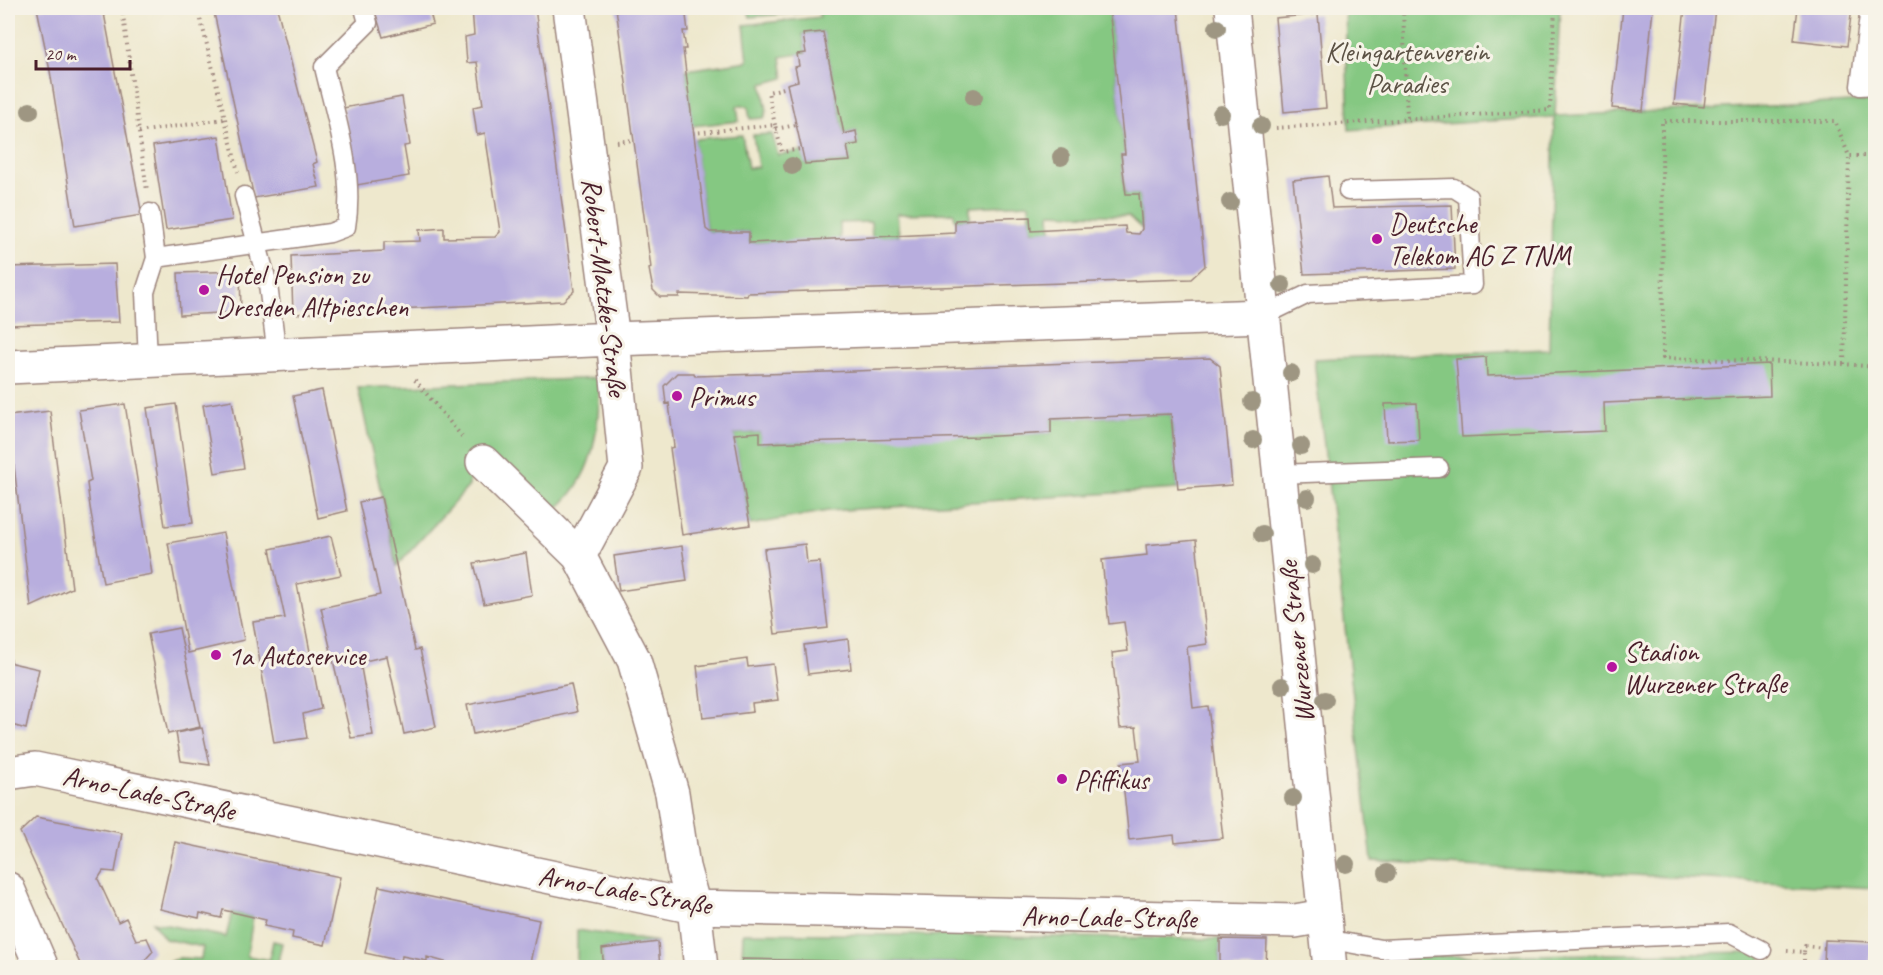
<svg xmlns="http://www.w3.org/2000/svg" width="1883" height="975" font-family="Caveat,sans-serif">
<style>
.green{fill:#85c882;stroke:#687456;stroke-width:1.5}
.building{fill:#b8aede}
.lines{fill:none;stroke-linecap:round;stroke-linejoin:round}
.service-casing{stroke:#9c847c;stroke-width:21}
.minor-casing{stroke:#9c847c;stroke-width:36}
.tertiary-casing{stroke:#9c847c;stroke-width:36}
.path{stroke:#9c847c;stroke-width:4;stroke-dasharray:1.5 4.5;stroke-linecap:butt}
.service{stroke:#fff;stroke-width:18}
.minor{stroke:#fff;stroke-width:33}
.tertiary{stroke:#fff;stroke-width:33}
.tree{fill:#9e9682}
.poi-dot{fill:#b5179e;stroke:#f7f3e8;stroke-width:2}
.labels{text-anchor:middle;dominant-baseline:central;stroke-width:6;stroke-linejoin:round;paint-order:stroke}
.park-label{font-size:28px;fill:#5c5245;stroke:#f7f3e8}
.poi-label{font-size:28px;fill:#4a1f2b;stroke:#f7f3e8;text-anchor:start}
.street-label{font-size:28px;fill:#4a1f2b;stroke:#f7f3e8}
</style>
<rect width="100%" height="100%" fill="#f7f3e8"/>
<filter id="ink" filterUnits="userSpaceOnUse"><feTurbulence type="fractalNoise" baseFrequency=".0167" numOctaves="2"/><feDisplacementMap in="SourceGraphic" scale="12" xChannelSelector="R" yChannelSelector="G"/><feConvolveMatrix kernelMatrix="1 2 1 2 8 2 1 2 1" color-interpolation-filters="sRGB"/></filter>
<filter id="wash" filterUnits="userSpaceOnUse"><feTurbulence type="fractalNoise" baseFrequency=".008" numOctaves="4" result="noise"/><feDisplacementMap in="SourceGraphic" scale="24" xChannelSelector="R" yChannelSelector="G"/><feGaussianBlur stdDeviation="1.35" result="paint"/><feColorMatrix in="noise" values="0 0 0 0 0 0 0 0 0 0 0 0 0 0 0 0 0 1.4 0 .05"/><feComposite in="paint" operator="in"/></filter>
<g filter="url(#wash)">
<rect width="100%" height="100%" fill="#eee8cd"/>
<path class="green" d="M748,8H1109L1125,154L1121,155L1125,194H1139L1142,229L1128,216L1050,213L1051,231H1031L1029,204L970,207V219L955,220L954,213L897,214L899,236L872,238L871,222L840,223V240L749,243V232H710L706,229L694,139L742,135L748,168L758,167L753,135L772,134L778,155L802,151L806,164L850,161L847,146L858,144L856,131L844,134L823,32L803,34L806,53L781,57L784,78L762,84L767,111L764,118L750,119L748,106H737L739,121L692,126L686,70L748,61L744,25L820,17L818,11L750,17Z
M1345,8H1560L1555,116L1875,101V888L1372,861L1314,359L1549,349L1554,117L1349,130Z
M600,378C598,431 596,480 550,514L470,465L469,486L397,566L358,388Z
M1171,414L1178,489L828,511L750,525L734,434L760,432L761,443L1051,433V419Z
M232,912L253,917L247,956L269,960L273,941L282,943L277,967H158L178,958L201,959L203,947L165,939L152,922L226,937Z
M577,930L658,942L602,949L604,967H577Z
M743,933L1220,939V968L742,959Z
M1762,952L1761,968H1384L1383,957Z"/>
<g id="blocks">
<path class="building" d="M37,8H103L142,215L75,226L50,71Z
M213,8H277L317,162L313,164L319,187L254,198Z
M374,8H429L433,24L383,37Z
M472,8H535L574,291L563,301L293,314L291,256L384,251V242L420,241L419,230L444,228V238L495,237L500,232L485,133L477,135L473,107L483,105L477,62L467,63L465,37L474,35Z
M616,8H685L688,31H683L686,49H683L706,229L710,232H749V243L955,233V220L1030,217L1031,231L1125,226L1126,233L1139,234L1142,229L1139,194H1126L1121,154H1125L1109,8H1178L1205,266L1191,279L748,293L747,296L679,294V297H660L653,290L649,269L651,268Z
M1623,8H1653L1643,111L1612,108Z
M1685,8H1715L1704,107L1674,104Z
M1798,8H1852L1847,46L1794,40Z
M1318,14L1326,108L1284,112L1275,18Z
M823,32L844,134L856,131L858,144L847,146L850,161L805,164L787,84L798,81L795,67L799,66L797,54L806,53L803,34Z
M402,97L410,145L404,146L409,176L357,185L343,108Z
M219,136L232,220L166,230L153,146Z
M1328,176L1332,208L1452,205L1455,269L1304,274L1293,180Z
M115,264L119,322L8,325V267Z
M240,271L241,312L180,315L178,273Z
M1486,357L1487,376L1769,364L1770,396L1604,403L1605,431L1462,437L1456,359Z
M1210,358L1220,366L1232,485L1178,489L1171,414L1051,419V433L977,437L760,443V432L734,434L750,525L682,535L670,448L674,447L669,403L666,404L664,386L677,373H694L695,376L799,373Z
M322,390L347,511L318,518L293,396Z
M232,400L244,468L215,473L203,405Z
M1417,403L1419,440L1387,441L1385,404Z
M125,404L152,574L103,583L90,507L87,483L91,481L79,410Z
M176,404L193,523L165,526L147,408Z
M50,411L72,588L31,607L8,416Z
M381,497L415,650L420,649L436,727L404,734L387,656L360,662L373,735L351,738L321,608L380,595L359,502Z
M223,533L244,640L188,653L168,543Z
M331,536L341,575L297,584L321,709L303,714L307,738L274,743L253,622L285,618L270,549Z
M1196,540L1207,644L1187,647L1193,708L1208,706L1223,838L1175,843L1174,835L1129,840L1121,763L1140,761L1136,727L1120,728L1112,653L1128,651L1124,622L1109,624L1102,560L1147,555L1146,545Z
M805,544L807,563L820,562L828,628L775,634L764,549Z
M682,546L687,581L619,591L614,556Z
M526,553L532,595L484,604L474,563Z
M179,628L200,727L168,734L148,634Z
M848,639L851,669L808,674L804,645Z
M8,652L12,663L39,669L26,729L8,724Z
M747,659L748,667L773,664L778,700L752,703L753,712L703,718L697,666Z
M571,684L577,712L473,734L467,705Z
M202,728L210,765L181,761L176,733Z
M36,817L122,833L115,872L103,871L98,879L118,922L126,918L136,940L147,938L153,951L145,960L148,968H82L20,832Z
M175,842L340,877L325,945L292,938L293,932L264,926L266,920L232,912L223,910L221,918L200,913L199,918L160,909Z
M379,886L539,920L529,968H466L427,957V961L402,956L401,961L365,953Z
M1220,939L1267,940L1266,968H1220Z
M1825,940L1872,942L1870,966L1824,964Z
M658,942L660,968H604L602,949Z
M742,959L1072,966V968H742Z"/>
</g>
</g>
<g filter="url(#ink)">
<use href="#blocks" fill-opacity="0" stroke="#9c847c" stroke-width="1.5"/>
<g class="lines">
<defs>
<path id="service" d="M1870,8L1860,86L1876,85
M244,196L268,285L277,355
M150,213L156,258
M1263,316L1308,294L1473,285L1468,197L1454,188L1348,191
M148,361L145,292L156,258L330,233L346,227C355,175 336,118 324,67L368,23L364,8
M1279,474L1439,468
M1326,939L1381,949L1729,933L1762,950"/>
<path id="minor" d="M569,8L613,339L626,468L579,556
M8,367L613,339L1263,316
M483,462L579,556L634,660L672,793L683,867L694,907L701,968
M8,773L35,769L694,907L1295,921L1324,916
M8,889L42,968"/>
<path id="tertiary" d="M1232,8L1330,968"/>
</defs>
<use href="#service" class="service-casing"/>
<use href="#minor" class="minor-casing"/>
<use href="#tertiary" class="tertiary-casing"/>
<path class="path" d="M122,8L147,191
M198,8L238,172
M1403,8L1407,118
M775,125L768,92L788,87
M1276,128L1550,110L1555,8
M776,129L796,125
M139,132L224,119
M693,133L775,125L782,152L801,149
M617,142L633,140
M1876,156H1849L1835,121H1662L1663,358L1844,364L1876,367
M1844,364L1849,156
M415,380L464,439
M1787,951L1804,952V968
M1804,952L1805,946L1825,948"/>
<use href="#service" class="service"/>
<use href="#minor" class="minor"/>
<use href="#tertiary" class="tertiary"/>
</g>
<g class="tree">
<circle cx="1217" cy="28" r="9"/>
<circle cx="974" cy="97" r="9"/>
<circle cx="30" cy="111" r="9"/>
<circle cx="1221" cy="114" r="9"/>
<circle cx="1261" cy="126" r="9"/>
<circle cx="1061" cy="157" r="9"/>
<circle cx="792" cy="166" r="9"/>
<circle cx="1230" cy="202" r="9"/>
<circle cx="1282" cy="285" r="9"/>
<circle cx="1291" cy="373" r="9"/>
<circle cx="1252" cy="402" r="9"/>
<circle cx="1253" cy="440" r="9"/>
<circle cx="1301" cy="446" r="9"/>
<circle cx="1307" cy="498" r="9"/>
<circle cx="1262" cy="534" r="9"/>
<circle cx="1312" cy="565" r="9"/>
<circle cx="1282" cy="686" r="9"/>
<circle cx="1325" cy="700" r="9"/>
<circle cx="1293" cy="798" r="9"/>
<circle cx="1346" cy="864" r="9"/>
<circle cx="1387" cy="873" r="9"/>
</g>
</g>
<g class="poi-dot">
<circle cx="1377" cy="239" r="6"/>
<circle cx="204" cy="290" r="6"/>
<circle cx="677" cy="396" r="6"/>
<circle cx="216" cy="655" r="6"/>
<circle cx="1612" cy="667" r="6"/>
<circle cx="1062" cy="779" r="6"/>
</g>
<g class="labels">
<g class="park-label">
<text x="1407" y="51">Kleingartenverein<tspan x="1407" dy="32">Paradies</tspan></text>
</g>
<g class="poi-label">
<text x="1389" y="223">Deutsche<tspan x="1389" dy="32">Telekom AG Z TNM</tspan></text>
<text x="216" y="274">Hotel Pension zu<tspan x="216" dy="32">Dresden Altpieschen</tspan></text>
<text x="689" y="396">Primus</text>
<text x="1624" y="651">Stadion<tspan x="1624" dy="32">Wurzener Straße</tspan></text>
<text x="228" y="655">1a Autoservice</text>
<text x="1074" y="779">Pfiffikus</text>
</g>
<g class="street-label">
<text transform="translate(605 287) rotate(83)">Robert-Matzke-Straße</text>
<text transform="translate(1296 642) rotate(-96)">Wurzener Straße</text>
<text transform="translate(149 793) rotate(12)">Arno-Lade-Straße</text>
<text transform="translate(625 890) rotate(10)">Arno-Lade-Straße</text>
<text transform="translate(1109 917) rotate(1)">Arno-Lade-Straße</text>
</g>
</g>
<rect width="1883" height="975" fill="none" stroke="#f7f3e8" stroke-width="30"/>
<path d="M36 60v9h94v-9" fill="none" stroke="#4a1f2b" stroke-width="3"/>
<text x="45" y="60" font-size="18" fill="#4a1f2b" stroke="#f7f3e8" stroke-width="4.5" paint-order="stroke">20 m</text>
</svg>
